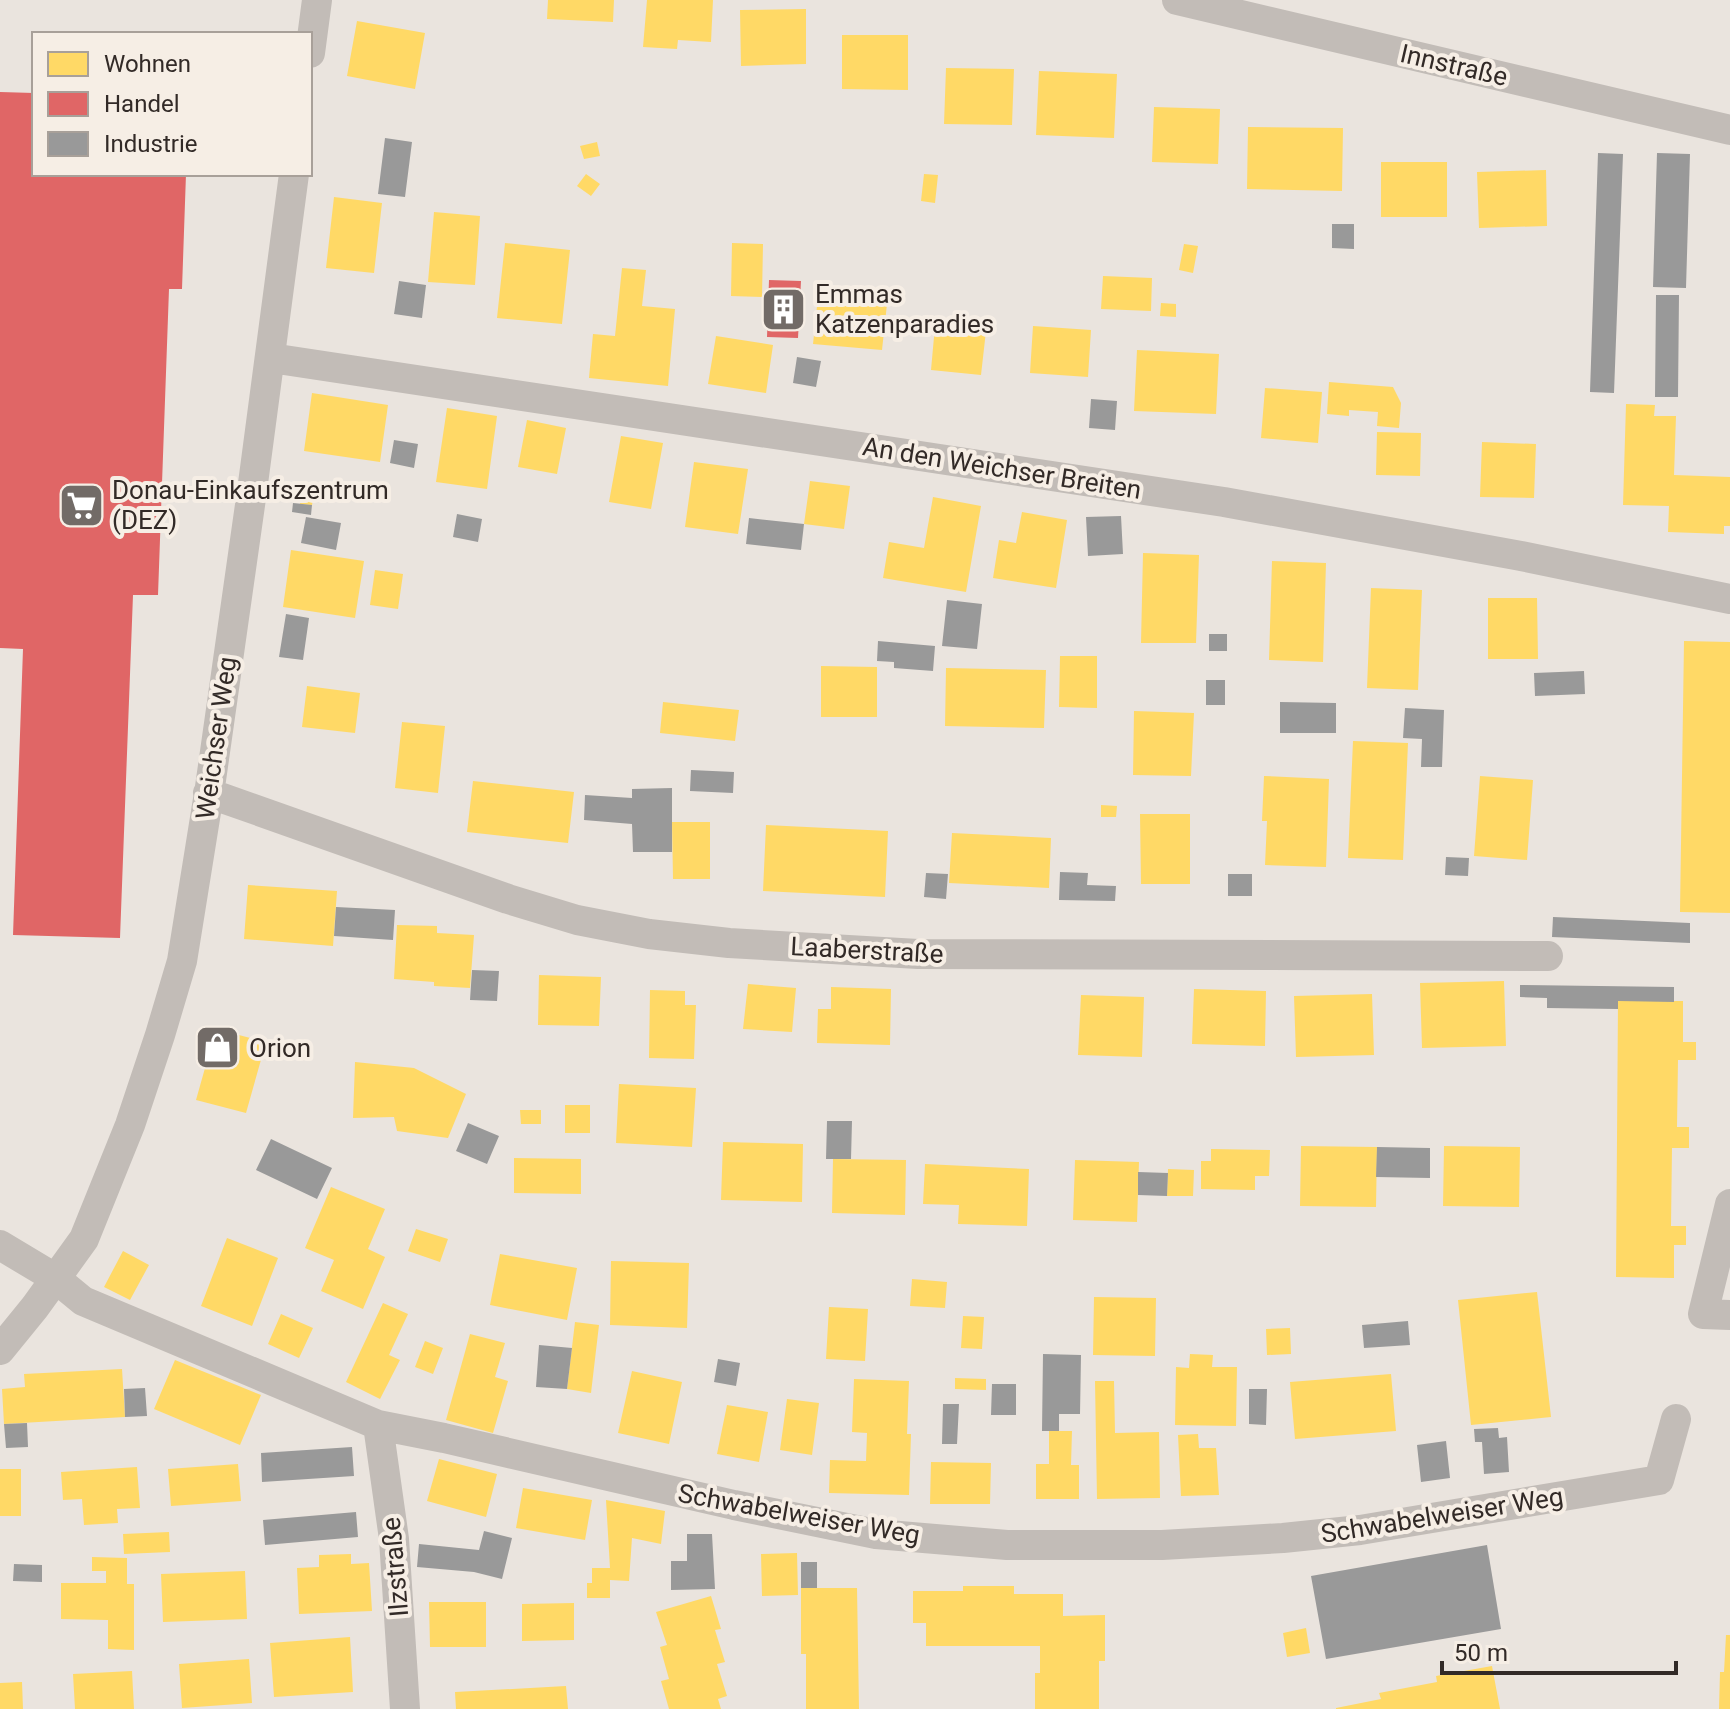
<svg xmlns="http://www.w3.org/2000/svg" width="1730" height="1709" font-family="Roboto,sans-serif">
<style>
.homes{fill:#ffd966}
.shops{fill:#e06666}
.industry{fill:#999}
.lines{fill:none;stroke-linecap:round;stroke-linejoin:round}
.minor{stroke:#c2bcb7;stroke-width:30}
.labels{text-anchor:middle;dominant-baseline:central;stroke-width:8;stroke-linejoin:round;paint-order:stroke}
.street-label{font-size:26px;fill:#322a27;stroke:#f6eee5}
.poi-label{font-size:26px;fill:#322a27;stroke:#f6eee5;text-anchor:start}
</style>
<rect width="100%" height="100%" fill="#eae4de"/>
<path class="homes" d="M548,0H614L613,22L547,19Z
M647,0H713L711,42L678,40L677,49L643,47Z
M806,9V64L741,66L740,10Z
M357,21L425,33L415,89L347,76Z
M842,35H908V90L842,89Z
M946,68L1014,69L1012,125L944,124Z
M1039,71L1117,74L1114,138L1036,135Z
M1154,107L1220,109L1218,164L1152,162Z
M1248,127L1343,128L1342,191L1247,189Z
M597,142L600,156L584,159L580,146Z
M1381,162H1447V217H1381Z
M1546,170L1547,226L1479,228L1477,172Z
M586,174L600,184L591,196L577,186Z
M924,174L938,175L935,203L921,201Z
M334,197L382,203L374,273L326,268Z
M434,212L480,216L475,285L428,282Z
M505,243L570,250L562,324L497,318Z
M732,243L763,244L762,297L731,296Z
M1184,244L1198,246L1193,273L1179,270Z
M622,268L646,270L642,306L675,309L668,386L589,378L593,334L615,336Z
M1103,276L1152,278L1151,311L1101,309Z
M818,297L887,304L882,350L813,344Z
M1161,303L1176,304V317L1160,316Z
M935,326L986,331L981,375L931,370Z
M1033,326L1091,330L1088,377L1030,373Z
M716,336L773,345L766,393L708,384Z
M1137,350L1219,354L1216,414L1134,411Z
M1329,382L1393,387L1401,403L1399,428L1377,426L1378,412L1349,410V416L1327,414Z
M1265,388L1322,392L1318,443L1261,438Z
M312,393L388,405L380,462L304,451Z
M1626,404L1655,405L1654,416H1676L1674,475L1730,477V526H1724V534L1668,532L1669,506L1623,505Z
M447,408L497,416L487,489L436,482Z
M527,420L566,428L557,474L518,467Z
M1377,432L1421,433L1420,476L1376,475Z
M621,436L663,443L651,509L609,502Z
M1482,442L1536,444L1534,498L1480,497Z
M694,462L748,469L738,534L685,527Z
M810,481L850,486L844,529L804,524Z
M303,487L315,489L312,505L300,504Z
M933,497L981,506L966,592L883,578L889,542L924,548Z
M1022,512L1067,520L1056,588L993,578L999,540L1016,543Z
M291,550L364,561L355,618L283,607Z
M1143,553L1199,555L1196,643H1141Z
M1272,561L1326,563L1323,662L1269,660Z
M375,570L403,574L398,609L370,605Z
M1371,588L1422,590L1418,690L1367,688Z
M1488,598H1537L1538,659H1488Z
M1684,641L1730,642V913L1680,912Z
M1060,656H1097V708L1059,707Z
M821,666L877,667V717H821Z
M946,668L1046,670L1044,728L945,726Z
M307,686L360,693L355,733L302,727Z
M663,702L739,710L735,741L660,733Z
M1134,711L1194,713L1191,776L1133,775Z
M402,722L445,726L438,793L395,788Z
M1353,741L1408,743L1403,860L1348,858Z
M1264,776L1329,779L1326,867L1265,865L1267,821H1262Z
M1480,776L1533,780L1527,860L1474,856Z
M473,781L574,792L568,843L467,832Z
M1101,805L1117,806L1116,817H1101Z
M1140,814H1190V884H1141Z
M672,822H710V879H673Z
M766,825L888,831L885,897L763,891Z
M952,833L1051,838L1049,888L949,883Z
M248,885L337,891L333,946L244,939Z
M397,925L437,926V933L474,935L470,988L434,986V982L394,979Z
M539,975L601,977L599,1026L538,1025Z
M1504,981L1506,1046L1422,1048L1420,983Z
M748,984L796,988L792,1032L743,1029Z
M831,987L891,989L890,1045L817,1043L818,1009H831Z
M1194,989L1266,991L1265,1046L1192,1044Z
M650,990L685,991V1005H696L694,1059L649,1058Z
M1372,994L1374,1055L1296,1057L1294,996Z
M1081,995L1144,997L1142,1057L1078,1055Z
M1618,1001H1683V1042H1696V1060H1678L1677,1127H1689V1148H1672L1671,1226H1686V1245H1674V1278L1616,1277Z
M216,1029L266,1042L246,1113L196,1100Z
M355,1062L414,1068L466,1094L448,1138L397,1131L394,1117L353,1118Z
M619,1084L696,1088L692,1147L616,1143Z
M565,1105H590V1133H565Z
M520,1110H541V1124H521Z
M723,1142L803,1144L802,1202L721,1200Z
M1301,1146L1377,1147L1376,1207L1300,1206Z
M1444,1146L1520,1147L1519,1207L1443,1206Z
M1211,1149L1270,1150L1269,1176H1255V1190L1201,1189V1161H1211Z
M514,1158L581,1159V1194L514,1193Z
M833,1159L906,1160L905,1215L832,1213Z
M1075,1160L1139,1162L1137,1222L1073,1220Z
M925,1164L1029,1169L1027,1226L958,1224L959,1205L923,1204Z
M1168,1169L1194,1170L1193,1196H1167Z
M331,1187L385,1209L368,1249L385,1257L363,1309L321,1291L334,1260L305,1248Z
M416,1229L448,1239L440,1262L408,1251Z
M227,1238L278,1258L252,1326L201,1306Z
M123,1251L149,1265L130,1300L104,1287Z
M500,1254L577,1268L567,1320L490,1305Z
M611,1261L689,1263L687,1328L610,1325Z
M912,1279L947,1282L945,1308L910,1306Z
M1537,1292L1551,1417L1471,1425L1458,1300Z
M1094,1297L1156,1298L1155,1356L1093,1355Z
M383,1303L408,1314L389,1355L400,1360L380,1399L346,1382Z
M829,1307L868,1309L865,1361L826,1359Z
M281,1314L313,1328L299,1358L268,1344Z
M963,1316L984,1317L982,1349L961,1348Z
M575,1322L599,1325L591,1393L567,1389Z
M1290,1328L1291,1354L1267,1355L1266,1329Z
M470,1334L505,1343L495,1377L508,1381L493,1433L446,1420Z
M425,1341L443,1348L433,1374L415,1367Z
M1190,1354L1213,1355L1212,1367H1237L1236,1426L1175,1425L1176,1367L1189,1368Z
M175,1360L261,1395L240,1445L154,1409Z
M122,1369L125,1417L4,1424L2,1389L25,1387L24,1374Z
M632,1371L682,1382L669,1444L618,1433Z
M1391,1374L1396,1431L1295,1439L1290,1382Z
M955,1378L986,1379V1390L955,1389Z
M854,1379L909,1381L907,1434H911L909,1495L829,1493L830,1460L866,1461L867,1433L852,1432Z
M1095,1381H1114L1115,1433L1159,1432L1160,1498L1097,1499Z
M787,1399L819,1403L812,1455L780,1450Z
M727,1405L768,1412L759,1462L717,1454Z
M1049,1431H1072L1071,1465H1079V1499H1036V1464H1049Z
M1198,1434L1199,1448H1216L1219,1495L1181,1496L1178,1435Z
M439,1459L497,1474L486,1517L427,1501Z
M931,1462L991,1463L990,1504H930Z
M238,1464L241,1501L171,1506L168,1469Z
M137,1467L140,1508L117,1509L118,1523L84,1525L82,1499L63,1500L61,1472Z
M0,1469H21V1516H0Z
M523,1488L592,1500L585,1540L516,1528Z
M606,1500L665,1511L661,1544L632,1538L629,1581L610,1580V1598H587V1583H592V1568H610Z
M169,1532L170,1552L124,1554L123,1534Z
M797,1553L798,1595L762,1596L761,1554Z
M351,1554V1564L369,1563L372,1611L299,1614L297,1568L319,1567V1555Z
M92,1557L127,1558V1584H134V1650L108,1649V1620L61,1619V1583H106V1571H92Z
M245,1571L247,1619L163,1622L161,1574Z
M963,1586H1014V1594H1063V1616L1105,1615V1661H1099V1709H1035V1673H1040V1646H926V1623H913V1591H963Z
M801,1588H857L859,1709H806V1654H801Z
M711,1596L721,1629L715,1630L725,1662L717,1664L727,1696L718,1699L721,1709H669L661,1681L669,1679L660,1647L667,1645L656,1612Z
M429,1602H486V1647H430Z
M574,1603V1640L522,1641V1604Z
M1306,1628L1310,1653L1287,1657L1283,1633Z
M1726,1635H1730V1709H1719L1720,1672H1724Z
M350,1637L353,1692L274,1697L270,1643Z
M249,1659L252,1703L182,1708L179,1664Z
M1492,1666L1500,1709H1336V1708L1381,1699L1379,1693L1437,1682L1436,1676Z
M132,1671L134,1709H75L73,1674Z
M22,1682L23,1709H0V1683Z
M566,1686L568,1709H456L455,1692Z"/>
<path class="shops" d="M0,92L34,93V174H186L182,289H169L158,595H133L120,938L13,935L23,649L0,648Z
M769,280L801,281L798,338L767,337Z"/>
<path class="industry" d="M385,138L412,142L405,197L378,194Z
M1598,153L1623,154L1614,393L1590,392Z
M1657,153L1690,154L1686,288L1653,287Z
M1332,224H1354V249L1332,248Z
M399,281L426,285L422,318L394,314Z
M1656,295H1679L1678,397H1655Z
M797,357L821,361L816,387L793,383Z
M1091,399L1117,401L1115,430L1089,428Z
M394,440L418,444L414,468L390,463Z
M293,503L312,505L311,515L292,512Z
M457,514L482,519L478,542L453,537Z
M1121,516L1123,554L1088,556L1086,517Z
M306,517L341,523L336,550L301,543Z
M749,518L804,524L801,550L746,544Z
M947,600L982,604L977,649L942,646Z
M286,614L309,618L303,660L279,657Z
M1209,634H1227V651H1209Z
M878,641L935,646L933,671L894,668V662L877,661Z
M1584,671L1585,694L1535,696L1534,673Z
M1206,680H1225V705H1206Z
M1280,702L1336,703V733H1280Z
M1405,708L1444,710L1442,767H1421L1422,739L1403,738Z
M691,770L734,772L733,793L690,791Z
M672,788V852H633L632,824L584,820L585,795L632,798V789Z
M1446,857L1469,858L1468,876L1445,875Z
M1060,872L1088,873L1087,885L1116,886L1115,901L1059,900Z
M926,873L948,874L946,899L924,897Z
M1228,874H1252V896H1228Z
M336,907L395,910L393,940L334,936Z
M1553,917L1690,923V943L1552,937Z
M472,970L499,971L497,1001L470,1000Z
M1520,985L1674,987V1002L1618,1001V1009L1547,1008V998L1520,997Z
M827,1121H852L851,1159H826Z
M468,1123L499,1136L487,1164L456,1151Z
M271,1139L332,1168L317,1199L256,1170Z
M1377,1147L1430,1148V1178L1376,1177Z
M1138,1172L1168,1173L1167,1196L1138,1195Z
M1408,1321L1410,1345L1364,1348L1362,1325Z
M539,1345L572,1348L567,1389L536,1387Z
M1043,1354L1081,1355L1080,1414H1059V1431H1042Z
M718,1359L740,1363L736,1386L714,1382Z
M992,1384H1016V1415H991Z
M145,1388L147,1416L125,1417L124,1389Z
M1249,1389H1267L1266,1425L1249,1424Z
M943,1404H959L957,1444H942Z
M27,1423L28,1447L6,1448L4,1424Z
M1498,1428L1499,1438L1507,1437L1509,1472L1484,1474L1482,1442H1475L1474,1429Z
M1446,1441L1450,1478L1421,1482L1417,1445Z
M352,1447L354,1476L262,1482L261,1453Z
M356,1512L358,1537L265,1545L263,1520Z
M484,1531L512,1538L502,1579L474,1572L417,1567L419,1544L479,1550Z
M687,1534H712L715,1589L671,1590V1561H687Z
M1487,1545L1501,1629L1326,1659L1311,1576Z
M801,1562H817V1588H801Z
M14,1564L42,1565V1582L13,1581Z"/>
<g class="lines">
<path class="minor" d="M1177,0L1730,130
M310,53L317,0
M271,358L1224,502L1521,556L1730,599
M208,793L508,899L577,920L649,934L729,943L918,954L1548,956
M1730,1204L1703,1314L1730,1315
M0,1245L55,1278L83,1301L378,1425L444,1438L734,1505L876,1534L1007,1545H1162L1283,1538L1360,1530L1659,1480L1676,1419
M0,1350L35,1307L84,1239L130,1125L160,1035L182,961L210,787L252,491L294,174
M378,1425L394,1539L405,1709"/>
</g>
<defs>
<symbol id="building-square" viewBox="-11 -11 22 22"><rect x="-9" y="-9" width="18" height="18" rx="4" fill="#726b67" stroke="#f6eee5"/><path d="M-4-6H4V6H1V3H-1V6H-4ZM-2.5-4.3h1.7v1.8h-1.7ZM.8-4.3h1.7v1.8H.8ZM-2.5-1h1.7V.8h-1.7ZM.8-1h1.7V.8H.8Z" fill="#fff"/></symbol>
<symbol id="supermarket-square" viewBox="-11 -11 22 22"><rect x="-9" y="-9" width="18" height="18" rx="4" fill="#726b67" stroke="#f6eee5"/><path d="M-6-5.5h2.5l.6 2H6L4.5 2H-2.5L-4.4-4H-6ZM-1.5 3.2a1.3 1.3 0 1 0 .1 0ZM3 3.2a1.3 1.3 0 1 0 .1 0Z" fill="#fff"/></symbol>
<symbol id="shop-square" viewBox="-11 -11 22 22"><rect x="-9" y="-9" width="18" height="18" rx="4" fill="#726b67" stroke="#f6eee5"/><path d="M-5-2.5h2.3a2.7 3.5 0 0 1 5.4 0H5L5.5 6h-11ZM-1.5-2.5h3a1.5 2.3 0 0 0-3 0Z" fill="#fff"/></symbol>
</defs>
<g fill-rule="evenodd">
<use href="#building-square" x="758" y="284" width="51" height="51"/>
<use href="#supermarket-square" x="56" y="480" width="51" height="51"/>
<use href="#shop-square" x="192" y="1022" width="51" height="51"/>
</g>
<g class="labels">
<g class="street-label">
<text transform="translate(1454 65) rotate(13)">Innstraße</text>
<text transform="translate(1002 468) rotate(9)">An den Weichser Breiten</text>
<text transform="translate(216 738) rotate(-82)">Weichser Weg</text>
<text transform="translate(867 950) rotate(3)">Laaberstraße</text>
<text transform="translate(799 1514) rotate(10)">Schwabelweiser Weg</text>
<text transform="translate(1442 1515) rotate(-9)">Schwabelweiser Weg</text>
<text transform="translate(395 1567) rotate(-95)">Ilzstraße</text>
</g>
<g class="poi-label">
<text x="815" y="294">Emmas<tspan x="815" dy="30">Katzenparadies</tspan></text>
<text x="112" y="490">Donau-Einkaufszentrum<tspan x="112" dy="30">(DEZ)</tspan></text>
<text x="249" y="1048">Orion</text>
</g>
</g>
<rect x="32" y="32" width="280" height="144" fill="#f6eee5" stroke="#a8a099" stroke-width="2"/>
<rect x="48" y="52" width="40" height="24" fill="#ffd966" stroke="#a8a099" stroke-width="2"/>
<text x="104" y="72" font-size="24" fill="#322a27">Wohnen</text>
<rect x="48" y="92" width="40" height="24" fill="#e06666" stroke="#a8a099" stroke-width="2"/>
<text x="104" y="112" font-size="24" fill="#322a27">Handel</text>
<rect x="48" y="132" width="40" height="24" fill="#999999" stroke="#a8a099" stroke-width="2"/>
<text x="104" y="152" font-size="24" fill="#322a27">Industrie</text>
<path d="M1442 1661v12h234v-12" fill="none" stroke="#322a27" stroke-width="4"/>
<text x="1454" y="1661" font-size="24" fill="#322a27" stroke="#f6eee5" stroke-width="6" paint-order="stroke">50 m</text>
</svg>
